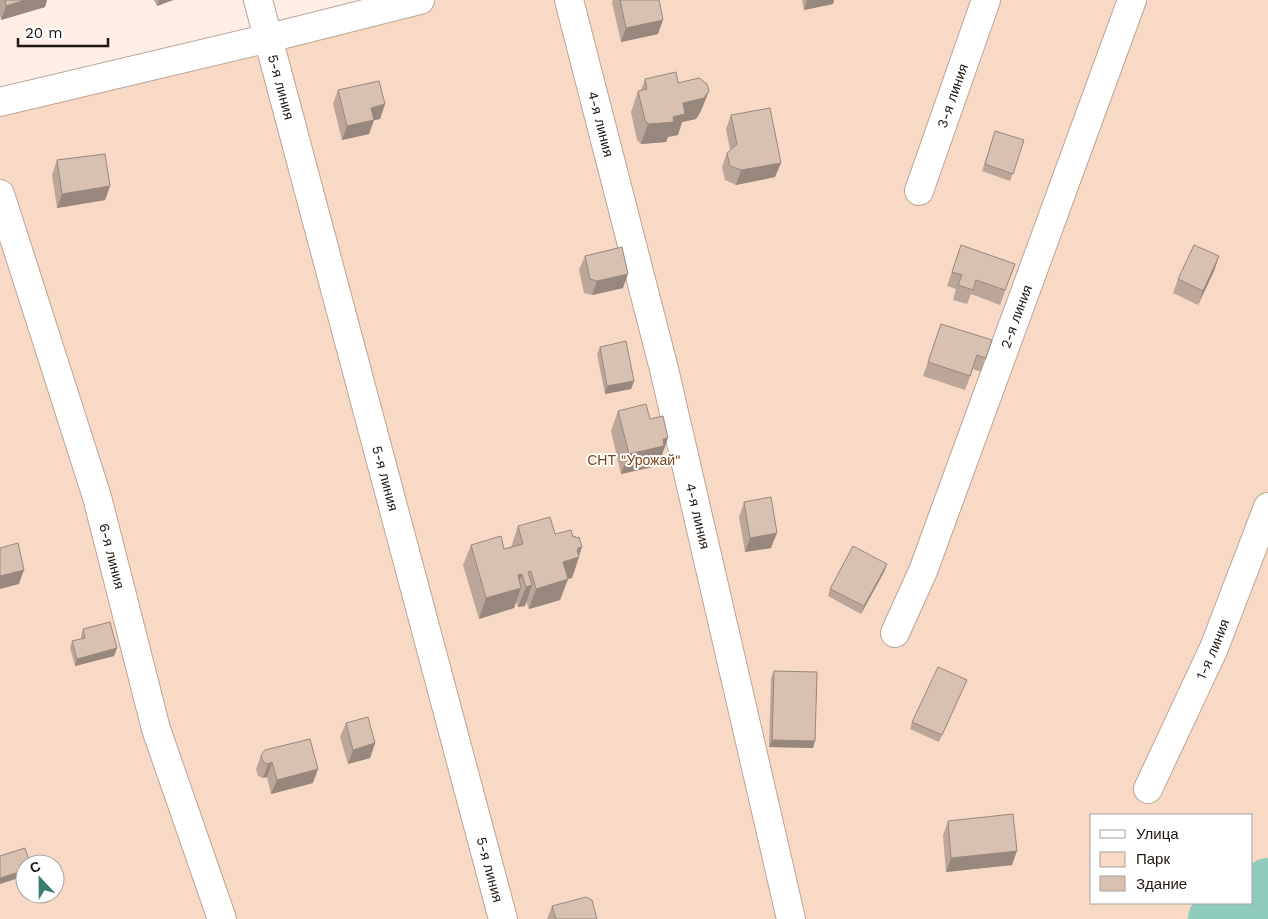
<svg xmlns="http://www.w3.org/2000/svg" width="1268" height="919" font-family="'Work Sans',sans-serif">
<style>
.green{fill:#f7d9c6;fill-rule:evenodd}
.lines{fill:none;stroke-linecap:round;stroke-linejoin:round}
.river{stroke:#8ecbbb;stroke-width:54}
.minor-casing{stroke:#bca496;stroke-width:30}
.minor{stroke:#fff;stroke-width:28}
.wall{fill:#bba699}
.shaded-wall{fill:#98877d}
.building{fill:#d9c1b2;stroke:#98877d}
.labels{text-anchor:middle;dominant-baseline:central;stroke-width:4;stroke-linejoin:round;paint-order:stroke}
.street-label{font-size:14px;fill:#1e1610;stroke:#fff}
.park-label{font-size:14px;fill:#7c4218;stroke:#fff}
</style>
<rect width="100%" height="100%" fill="#feeee5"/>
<path class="green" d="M420,0H1268V885L1251,904L1215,919H0V102ZM1092,815H1252V903H1092ZM25,864H55V894H25Z"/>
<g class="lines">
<path class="river" d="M1215,919L1251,904L1268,885"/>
<defs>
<g id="minor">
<path id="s1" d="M258,0L503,919"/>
<path id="s2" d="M569,0L664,369L791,919"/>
<path d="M0,102L269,38L420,0"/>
<path id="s3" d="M919,191L986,0"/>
<path id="s4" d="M0,194L97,497L156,729L222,919"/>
<path id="s5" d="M895,633L923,571L1132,0"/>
<path id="s6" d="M1148,789L1214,648L1268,507"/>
</g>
</defs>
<use href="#minor" class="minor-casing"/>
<use href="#minor" class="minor"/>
</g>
<path class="wall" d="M0,0H47L45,7L1,20L0,16Z
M154,0H173L157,6Z
M613,0H659L658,34L621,42L612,2Z
M802,0H834L833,4L804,10Z
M645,79L678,83L701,111L696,119L682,122L678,135L668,137L666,142L641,144L637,140L631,112L638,91L641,90Z
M338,90L385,104L380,119L374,120L369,134L342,140L333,104Z
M731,115L775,177L736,185L725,180L722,167L727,153L730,150L726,129Z
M995,131L1024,140L1010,181L982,171Z
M57,160L110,186L105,200L57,208L52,175Z
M961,245L1015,264L1000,305L971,294L967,304L953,300L956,289L947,286Z
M585,256L623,288L592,295L584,293L579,270Z
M1219,256L1214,271L1198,305L1173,293L1178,279Z
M941,324L992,340L981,372L973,369L965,390L923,376Z
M600,347L634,381L631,389L605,394L597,354Z
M618,411L661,458L659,459L657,466L621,474L611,431Z
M744,502L771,548L745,552L739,517Z
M518,526L555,534L573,537L576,538L582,547L572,578L568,579L560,600L529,609L526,601L525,606L518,607L516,602L514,608L479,619L463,565L471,545L504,549L511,547Z
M887,564L884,572L861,614L828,596L830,589Z
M83,629L117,648L114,656L75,666L70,648L72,641L81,639V636Z
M774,671L813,748L769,747L771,678Z
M967,680L939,742L910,729L912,722Z
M346,723L375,743L370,758L348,764L340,737Z
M261,755L313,783L271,794L267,777L263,778L258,776L256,769Z
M948,821L1012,865L946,872L943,835Z
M552,906L597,919H547Z"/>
<path class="shaded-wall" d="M25,0H47L45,7L1,20L6,6Z
M159,0H173L157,6Z
M807,0H834L833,4L804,10Z
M663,20L658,34L621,42L626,28Z
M709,91L701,111L696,119L682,122L678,135L668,137L666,142L641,144L648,124L673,117L683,103Z
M385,104L380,119L371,121L374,120L369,134L342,140L347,126L371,108Z
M781,163L775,177L736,185L741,170Z
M110,186L105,200L57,208L62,194Z
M1219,256L1214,271L1198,305L1203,291Z
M628,274L623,288L592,295L597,281Z
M634,381L631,389L605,394L607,386Z
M668,438L661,458L659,459L657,466L621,474L629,454L663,439Z
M777,533L771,548L745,552L750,538Z
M582,547L578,557H579L572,578L556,582L563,562L578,548Z
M887,564L884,572L861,614L864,606Z
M24,570L19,584L0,589V576Z
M522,574L516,590L521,588L514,608L479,619L486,598L518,575Z
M568,579L560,600L529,609L536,589Z
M532,585L525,606L518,607L526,587Z
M117,648L114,656L75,666L77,659Z
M772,740L815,741L813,748L769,747Z
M375,743L370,758L348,764L353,750Z
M272,762L267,777L263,778L268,764Z
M318,769L313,783L271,794L277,780Z
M1017,851L1012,865L946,872L951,858Z
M25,870V876L0,884V878Z"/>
<path class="building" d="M5,0H25L6,6Z
M620,0H659L663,20L626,28Z
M676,72L678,83L699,78L707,84L709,91L704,98L683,103L685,114L673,117L674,122L648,124L645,120L638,91L647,89L645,79Z
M379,81L385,104L371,108L374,120L347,126L338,90Z
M770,108L781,163L741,170L730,166L727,153L737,144L731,115Z
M995,131L1024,140L1013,174L985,164Z
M105,154L110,186L62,194L57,160Z
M961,245L1015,264L1005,290L976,280L973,290L958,285L962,275L952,272Z
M1194,245L1219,256L1203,291L1178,279Z
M622,247L628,274L597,281L590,279L585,256Z
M941,324L992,340L986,358L977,355L970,376L928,362Z
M626,341L634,381L607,386L600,347Z
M646,404L650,419L663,416L668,438L663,439L664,446L629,454L618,411Z
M771,497L777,533L750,538L744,502Z
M550,517L555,534L571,530L573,537L575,536L576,538L579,537L582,547L578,548L579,550H577L579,557L563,562L568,579L536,589L531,571L528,572L532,585L526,587L522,574L518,575L521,588L486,598L471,545L501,536L504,549L523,544L518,526Z
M18,543L24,570L0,576V548Z
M853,546L887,564L864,606L830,589Z
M110,622L117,648L77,659L72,641L85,638L83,629Z
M938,667L967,680L942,735L912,722Z
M774,671L817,672L815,741L772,740Z
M368,717L375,743L353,750L346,723Z
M310,739L318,769L277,780L272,762L268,764L263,762L261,755L265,750Z
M1013,814L1017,851L951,858L948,821Z
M25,848L30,864H25V870L0,878V856Z
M586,897L592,900L597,919H556L552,906Z"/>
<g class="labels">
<g class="street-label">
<text stroke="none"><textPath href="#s1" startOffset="90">5-я линия</textPath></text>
<text stroke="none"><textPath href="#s3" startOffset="101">3-я линия</textPath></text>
<text stroke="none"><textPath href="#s2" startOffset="128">4-я линия</textPath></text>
<text stroke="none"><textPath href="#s5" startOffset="339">2-я линия</textPath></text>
<text stroke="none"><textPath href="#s1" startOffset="495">5-я линия</textPath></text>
<text stroke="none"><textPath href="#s2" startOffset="532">4-я линия</textPath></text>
<text stroke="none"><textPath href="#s4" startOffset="379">6-я линия</textPath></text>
<text stroke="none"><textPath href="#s6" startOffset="154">1-я линия</textPath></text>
<text stroke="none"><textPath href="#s1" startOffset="900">5-я линия</textPath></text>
</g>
<g class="park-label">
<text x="634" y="460">СНТ "Урожай"</text>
</g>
</g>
<rect x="1090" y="814" width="162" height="90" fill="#ffffff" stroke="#a5a29f"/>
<rect x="1100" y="830" width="25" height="8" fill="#ffffff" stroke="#a5a29f"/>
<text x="1136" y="839" font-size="15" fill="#1e1610">Улица</text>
<rect x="1100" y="852" width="25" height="15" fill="#f7d9c6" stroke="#a5a29f"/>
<text x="1136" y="864" font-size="15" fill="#1e1610">Парк</text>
<rect x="1100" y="876" width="25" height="15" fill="#d9c1b2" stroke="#a5a29f"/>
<text x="1136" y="889" font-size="15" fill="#1e1610">Здание</text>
<g transform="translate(40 879) rotate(338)"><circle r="24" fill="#ffffff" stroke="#a5a29f"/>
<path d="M0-4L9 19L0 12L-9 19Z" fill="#3b7d6e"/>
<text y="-8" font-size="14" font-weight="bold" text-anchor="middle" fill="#1e1610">С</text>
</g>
<path d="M18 38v8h90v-8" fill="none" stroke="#1e1610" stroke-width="2.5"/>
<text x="25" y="38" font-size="15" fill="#1e1610" stroke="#ffffff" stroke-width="4" paint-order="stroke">20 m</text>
</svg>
